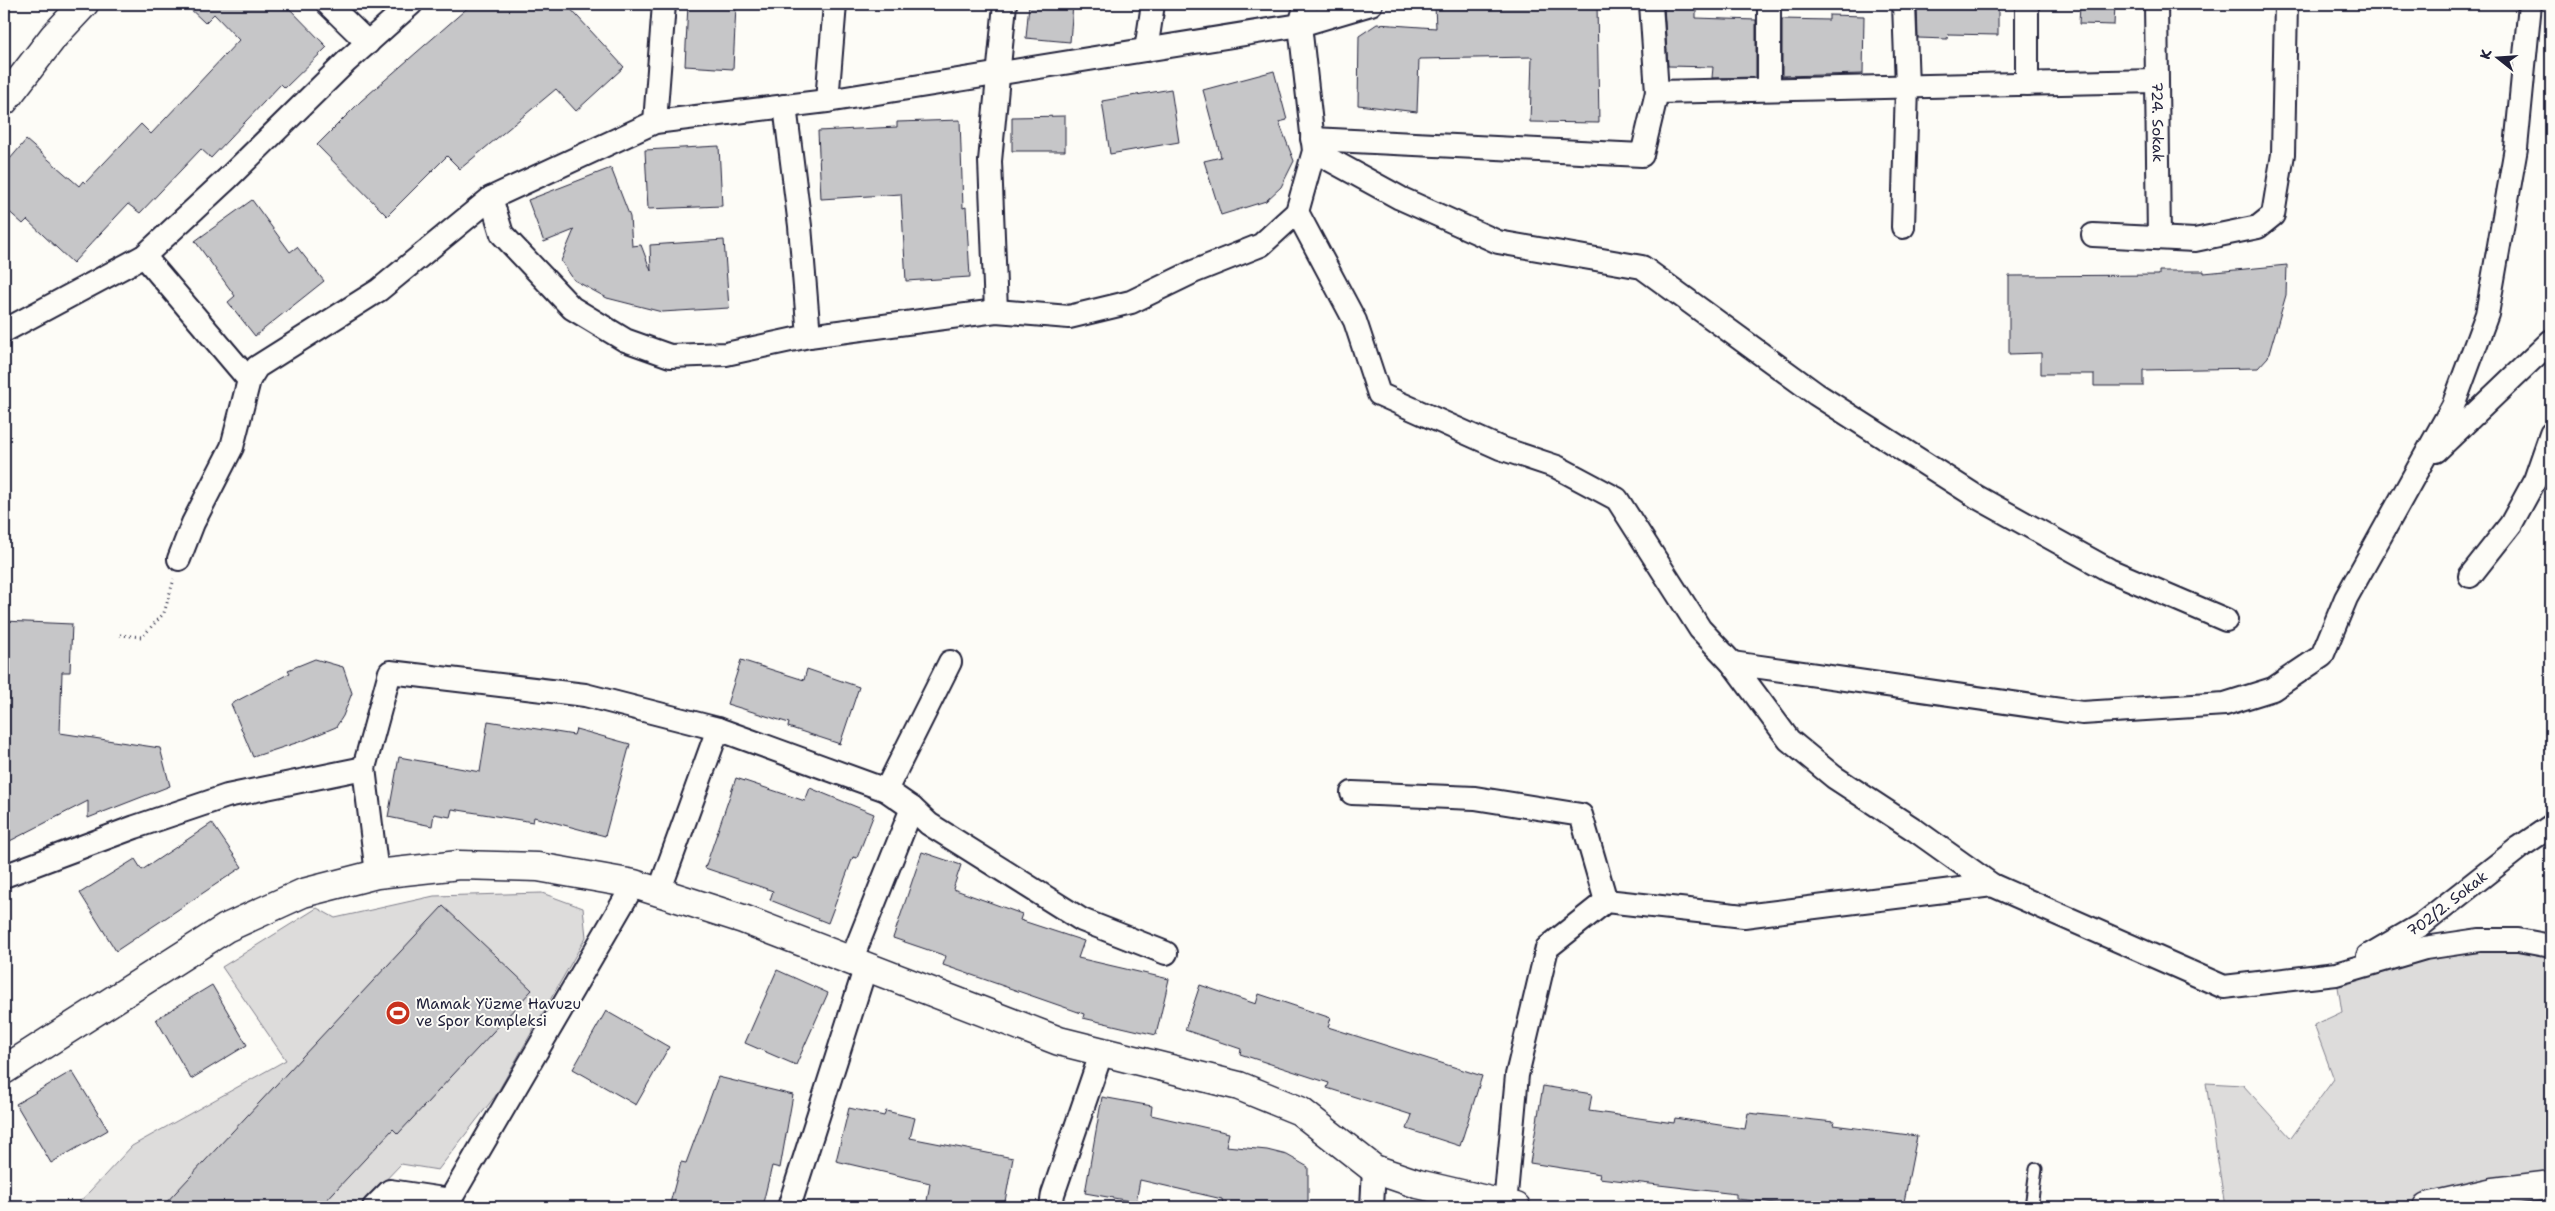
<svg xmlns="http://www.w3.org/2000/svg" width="2555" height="1211" font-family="'Shantell Sans',sans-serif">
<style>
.green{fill:#dddcdb;stroke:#807f8b}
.building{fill:#c6c6c8;stroke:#22223b}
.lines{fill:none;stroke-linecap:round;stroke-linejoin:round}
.lane-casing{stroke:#22223b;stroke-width:15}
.street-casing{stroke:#22223b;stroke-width:26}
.secondary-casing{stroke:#22223b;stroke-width:31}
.path{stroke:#22223b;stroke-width:3;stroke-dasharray:1 4;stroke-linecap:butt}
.lane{stroke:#fdfcf7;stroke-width:11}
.street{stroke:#fdfcf7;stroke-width:22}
.secondary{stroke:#fdfcf7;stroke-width:28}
.labels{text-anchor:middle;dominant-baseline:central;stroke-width:4;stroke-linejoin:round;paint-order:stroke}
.street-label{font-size:15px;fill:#22223b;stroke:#fdfcf7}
.poi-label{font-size:15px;fill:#22223b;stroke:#fdfcf7;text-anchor:start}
</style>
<rect width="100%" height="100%" fill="#fdfcf7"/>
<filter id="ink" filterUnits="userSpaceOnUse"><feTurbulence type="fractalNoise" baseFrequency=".02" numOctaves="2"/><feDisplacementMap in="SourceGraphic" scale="10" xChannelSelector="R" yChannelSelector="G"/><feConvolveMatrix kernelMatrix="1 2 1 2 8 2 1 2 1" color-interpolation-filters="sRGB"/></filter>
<g filter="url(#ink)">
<path class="green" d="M542,893L583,908L586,937L496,1095L438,1170L401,1164L360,1207H75L132,1146L286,1060L222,967L317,908L335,918L434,896Z
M2551,946V1207H2225L2206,1083L2243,1085L2291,1138L2334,1079L2314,1025L2342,1012L2336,974L2425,948Z"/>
<path class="building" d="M185,4H285L327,47L285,88L281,84L211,158L201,149L140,213L128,204L73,263L27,220L23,224L4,207V166L26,140L79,186L83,181L85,183L141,124L151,134L239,40L214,14L205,23Z
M472,4H566L624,67L576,111L556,89L460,169L447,156L387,216L317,145L361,101Z
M688,4L736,6L733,69L685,66Z
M1029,4H1073L1070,42L1026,38Z
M1597,4L1599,123L1530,122L1532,57L1419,59L1417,112L1358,105L1359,36L1377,24L1436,28L1435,6Z
M1917,4H1998V35L1948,34L1947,39L1918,38Z
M2080,4H2115L2114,25L2079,24Z
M1664,7L1696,8V18L1756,20V77L1712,78L1713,67L1668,66Z
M1829,15L1864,16L1863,74L1782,76V19L1829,20Z
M1274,71L1287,120L1279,122L1294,161L1281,187L1266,201L1221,215L1204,161L1221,157L1203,90Z
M1171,89L1179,142L1110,154L1102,101Z
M1065,116V151H1012V117Z
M960,120L963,208L966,207L970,277L906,281L901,194L821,199L818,131L897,127V122Z
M719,146L722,206L648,209L645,150Z
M611,168L630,217L632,246L641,245L651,271L650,245L724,240L729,308L662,312L607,298L574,280L561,261L574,230L544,242L528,200Z
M252,200L290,252L297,247L324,281L255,336L228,302L235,296L195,241Z
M2287,265L2286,295L2268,357L2258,368L2143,370V386H2094V374H2041V353L2009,354V276L2159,275V271H2204V273Z
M4,621L72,624L70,672H62L60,733L160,748L170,786L88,818V801L4,844Z
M315,659L343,667L352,693L343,716L336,727L305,740L253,757L231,704L290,673L288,670Z
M741,660L804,680L807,669L859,687L840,744L788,727L789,723L727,704Z
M488,721L574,735L576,729L630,744L605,836L534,817L533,822L452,809L450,817L434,814L432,826L388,817L399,757L480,772Z
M736,778L805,801L810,788L874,814L857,858L853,857L828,923L770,900L773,891L705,868Z
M212,823L242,867L116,951L80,893L135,859L142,870Z
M922,852L961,865L953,889L1022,914L1020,920L1084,941L1078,958L1169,979L1156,1035L1083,1018L1084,1014L943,965L946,956L893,938Z
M443,906L532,990L398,1134L393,1129L320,1207H162Z
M777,970L828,993L796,1065L745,1043Z
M212,985L247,1045L191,1079L156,1019Z
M1200,985L1256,1004L1259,994L1331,1018L1328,1027L1482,1076L1460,1146L1407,1129L1412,1115L1327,1088L1329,1083L1240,1054L1241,1049L1185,1030Z
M606,1011L669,1047L636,1105L573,1069Z
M72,1071L108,1130L51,1163L16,1104Z
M718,1077L793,1095L780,1168L772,1166L762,1207H669L681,1162L686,1163Z
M1543,1086L1592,1094L1589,1111L1674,1123L1675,1118L1745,1129L1748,1113L1834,1122L1833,1125L1917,1136L1903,1207H1815L1736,1199V1194L1599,1178L1600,1174L1530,1163Z
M1102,1097L1152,1106L1151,1115L1229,1133L1226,1146L1267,1150L1287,1155L1308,1167V1204L1223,1205L1222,1199L1140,1180L1136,1202L1085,1193Z
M849,1108L884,1116L886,1111L915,1118L910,1138L1013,1158L1004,1207H926L930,1183L836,1161Z"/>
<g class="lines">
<defs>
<path id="lane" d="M2031,1207L2036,1169"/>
<g id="street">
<path d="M328,4L368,43"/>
<path d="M1651,4L1657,92L2156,81"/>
<path id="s1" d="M2156,4L2159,238"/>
<path d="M1146,50L1153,4"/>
<path d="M2027,84V4"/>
<path d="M1769,89V4"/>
<path d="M827,101L835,4"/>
<path d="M785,106L800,226L809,336"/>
<path d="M655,122L664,4"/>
<path d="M1312,139L1642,155L1657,92"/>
<path d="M1314,151L1400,198L1498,242L1642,267L1816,394L1977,497L2109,570L2226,620"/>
<path d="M491,198L502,234L572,308L625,340L670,356L726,354L809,336L996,311L1069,317L1131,302L1193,272L1261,245L1297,212L1314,151L1300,25L1306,4"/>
<path d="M1297,212L1355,321L1379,394L1500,448L1557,467L1617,499L1700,629L1732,663L1789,740L1834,777L1915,830L1992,885L2224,987L2336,974L2425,948L2479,940H2518L2551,946"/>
<path d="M1903,227L1907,86L1904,4"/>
<path d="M2093,235L2195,240L2258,227L2273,215L2283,154L2286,4"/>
<path d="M144,256L249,380"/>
<path d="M996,311L990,161L1005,4"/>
<path d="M4,331L144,256L228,178L347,61L411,4"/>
<path d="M2436,451L2551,341"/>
<path d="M179,559L193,523L232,447L249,380L257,367L379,290L491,198L655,122L827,101L1300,25L1371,4"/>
<path d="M2470,576L2511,524L2535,480L2551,434"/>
<path d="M1732,663L2082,713L2225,704L2273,689L2322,656L2346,598L2453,406L2487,314L2516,148L2530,4"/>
<path d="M886,790L950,662"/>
<path d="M1352,793L1475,798L1581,815L1606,901"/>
<path d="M377,874L364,768L390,672L585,695L718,729L886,790L912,808L929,824L1082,920L1166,953"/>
<path d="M4,876L135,827L227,796L364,768"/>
<path d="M659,892L718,729"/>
<path id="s2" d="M2368,956L2421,925L2520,847L2551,826"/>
<path d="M851,961L912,808"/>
<path d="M1505,1205L1517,1075L1547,948L1606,901L1744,916L1992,885"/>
<path d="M374,1207L390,1191L450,1200L634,884"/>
<path d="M789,1207L866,966"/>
<path d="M1051,1207L1053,1194L1102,1051"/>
<path d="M1372,1207L1374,1169"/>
</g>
<path id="secondary" d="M4,101L54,36L84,4
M4,1070L226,928L303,893L377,874L459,865L538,867L634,884L743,919L1059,1041L1239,1086L1300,1111L1374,1169L1418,1184L1516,1207
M2427,1207L2494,1192L2551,1185"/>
</defs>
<use href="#lane" class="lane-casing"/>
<use href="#street" class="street-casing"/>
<use href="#secondary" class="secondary-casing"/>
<path class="path" d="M120,635L142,637L164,613L174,579"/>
<use href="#lane" class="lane"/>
<use href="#street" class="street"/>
<use href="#secondary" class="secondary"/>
</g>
</g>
<defs>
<symbol id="stadium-disc" viewBox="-11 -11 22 22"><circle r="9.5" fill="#c8321e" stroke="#fdfcf7"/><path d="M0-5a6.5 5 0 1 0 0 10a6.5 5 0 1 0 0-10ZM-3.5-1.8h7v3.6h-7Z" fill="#fff"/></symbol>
</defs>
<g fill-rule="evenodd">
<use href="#stadium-disc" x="384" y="999" width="28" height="28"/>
</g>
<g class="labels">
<g class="street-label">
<text stroke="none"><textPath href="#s1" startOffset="118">724. Sokak</textPath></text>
<text stroke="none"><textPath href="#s2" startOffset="95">702/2. Sokak</textPath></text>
</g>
<g class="poi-label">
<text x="416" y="1004">Mamak Yüzme Havuzu<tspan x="416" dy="17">ve Spor Kompleksi</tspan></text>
</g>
</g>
<rect width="2555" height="1211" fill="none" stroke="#fdfcf7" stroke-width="20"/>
<rect x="10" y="10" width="2535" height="1191" fill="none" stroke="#22223b" stroke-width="2" filter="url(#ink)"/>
<g transform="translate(2498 58) rotate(287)" stroke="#fdfcf7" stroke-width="4" paint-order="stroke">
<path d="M0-4L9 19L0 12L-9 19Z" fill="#22223b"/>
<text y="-8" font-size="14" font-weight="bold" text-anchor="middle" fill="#22223b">K</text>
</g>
</svg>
